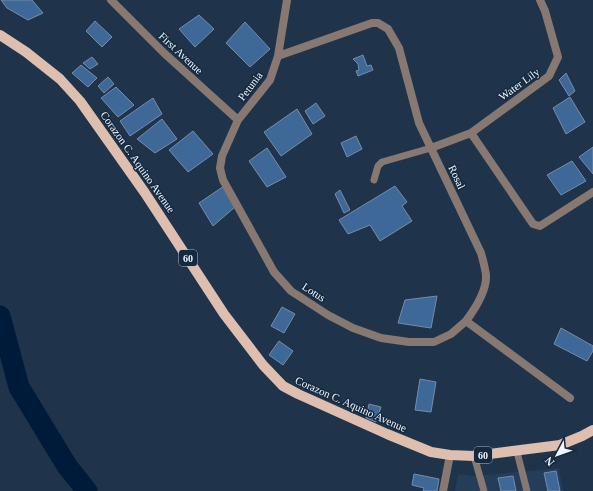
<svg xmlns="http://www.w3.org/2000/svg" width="593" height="491" font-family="'Times New Roman',serif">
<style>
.built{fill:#243d58}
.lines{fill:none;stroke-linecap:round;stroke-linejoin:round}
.river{stroke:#001a3a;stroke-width:21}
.building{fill:#3d6898;stroke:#768da8}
.service{stroke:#877871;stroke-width:7}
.minor{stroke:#877871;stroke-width:8}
.primary{stroke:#ddbeaf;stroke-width:10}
.labels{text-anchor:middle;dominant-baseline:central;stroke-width:3;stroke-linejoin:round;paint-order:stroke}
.shield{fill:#15293f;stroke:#adb8c5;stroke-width:1}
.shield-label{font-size:10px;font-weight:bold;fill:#eef6ff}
.street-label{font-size:11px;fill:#eef6ff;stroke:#15293f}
</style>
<rect width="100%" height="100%" fill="#1f334a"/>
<path class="built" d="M559,468L563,491H455L458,474L474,476Z"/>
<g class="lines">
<path class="river" d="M0,316L19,387L67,466L87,491"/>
</g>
<path class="building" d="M1,0H32L43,13L28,20L7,8Z
M199,15L214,29L195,47L179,29Z
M95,21L112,37L102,47L86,31Z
M245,22L270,49L250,67L226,43Z
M363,55L367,66L371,65L373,70L358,76L356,71L359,70L358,64L353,59Z
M92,57L98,64L90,69L83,63Z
M81,65L97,78L88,87L72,73Z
M566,73L575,91L569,96L559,80Z
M108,77L114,84L104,93L98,86Z
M116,87L134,105L118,117L101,98Z
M570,97L585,122L566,134L553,108Z
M153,98L162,114L130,136L120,121Z
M316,103L325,116L313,124L305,111Z
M297,109L312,134L281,156L264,132Z
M162,119L177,139L155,153L137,139Z
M193,131L213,154L188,172L169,150Z
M356,136L362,149L347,157L341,143Z
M593,147V174L579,157Z
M267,148L286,177L267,187L249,161Z
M572,161L586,181L561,195L547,175Z
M224,186L235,207L213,226L199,203Z
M395,186L407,202L402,206L412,221L380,241L370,225L348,234L339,220Z
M340,190L350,210L344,213L335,194Z
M437,296L431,328L398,323L405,300Z
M282,307L295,314L284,333L271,326Z
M561,328L593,346V351L587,361L554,344Z
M279,341L293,351L283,365L269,355Z
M420,379L436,382L431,412L415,410Z
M369,404L381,407L376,422L366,418Z
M556,471L560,491H548L544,473Z
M414,474L439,479L437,491H423L424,488L412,485Z
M513,476L516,491H501L498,478Z"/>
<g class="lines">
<path class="service" d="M374,180L378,166L382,162L431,148
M517,452L527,491
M474,456L484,491"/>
<path class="minor" d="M111,0L164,53L238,120
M287,0L278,56L270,80L238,120L222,156L220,168L223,180L274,272L291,291L328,315L353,328L381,338L409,342H434L451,334L466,321
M278,56L372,23H378L388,29L399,48L419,123L481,253C483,260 485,268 486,275C487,291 475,309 466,321L570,398
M471,133L533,224L540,226L593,192
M431,148L471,133L549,76L558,57L545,11L540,0
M443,491L450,455"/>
<path class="primary" d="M0,35L26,52L60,79L80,101L145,193L224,314L263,365L283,386L298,394L387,434L431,452L450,455L474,456L560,445L582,436L593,430"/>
</g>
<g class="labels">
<g class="shield">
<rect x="179" y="250" width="18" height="16" rx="3"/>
<rect x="474" y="447" width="18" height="16" rx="3"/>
</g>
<g class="shield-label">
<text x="188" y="258">60</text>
<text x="483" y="455">60</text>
</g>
<g class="street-label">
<text transform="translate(181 53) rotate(43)">First Avenue</text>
<text transform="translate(519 84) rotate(-36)">Water Lily</text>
<text transform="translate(250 86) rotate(-53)">Petunia</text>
<text transform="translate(138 162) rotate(55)">Corazon C. Aquino Avenue</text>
<text transform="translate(457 177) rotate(65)">Rosal</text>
<text transform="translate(314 292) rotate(33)">Lotus</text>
<text transform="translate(351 404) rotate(24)">Corazon C. Aquino Avenue</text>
</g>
</g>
<g transform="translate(557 455) rotate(229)" stroke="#15293f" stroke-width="3" paint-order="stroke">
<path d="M0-3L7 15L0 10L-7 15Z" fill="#eef6ff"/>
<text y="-6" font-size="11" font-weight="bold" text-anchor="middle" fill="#eef6ff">N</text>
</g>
</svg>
